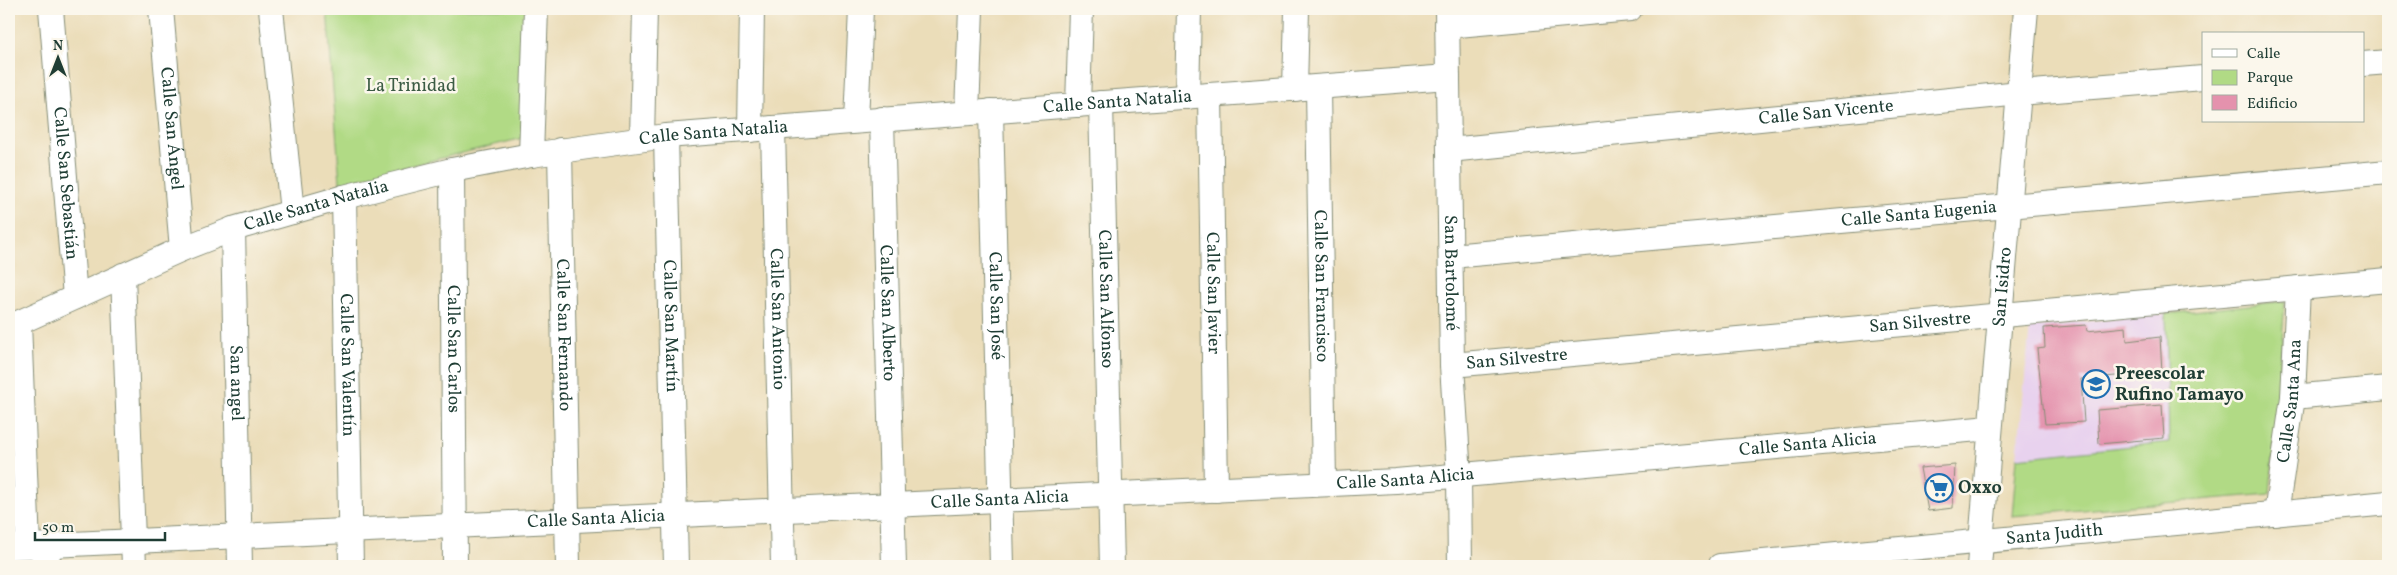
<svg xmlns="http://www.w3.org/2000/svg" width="2397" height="575" font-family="Vollkorn,serif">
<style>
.built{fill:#e8d2ee}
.green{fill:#b1da85;stroke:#688c5c}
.building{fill:#e492ad}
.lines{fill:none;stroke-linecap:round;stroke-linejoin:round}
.minor-casing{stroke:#858d76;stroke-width:26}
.minor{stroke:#fff;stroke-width:24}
.labels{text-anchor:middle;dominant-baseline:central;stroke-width:5;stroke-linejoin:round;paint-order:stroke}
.park-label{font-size:18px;fill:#3c5c44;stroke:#fbf7ec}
.street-label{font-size:18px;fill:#1f3d34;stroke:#fbf7ec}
.poi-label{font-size:18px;font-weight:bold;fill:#1f3d34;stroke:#fbf7ec;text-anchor:start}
</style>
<rect width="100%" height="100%" fill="#fbf7ec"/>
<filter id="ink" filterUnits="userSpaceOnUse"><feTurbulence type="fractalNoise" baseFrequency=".02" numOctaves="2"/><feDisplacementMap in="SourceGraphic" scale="10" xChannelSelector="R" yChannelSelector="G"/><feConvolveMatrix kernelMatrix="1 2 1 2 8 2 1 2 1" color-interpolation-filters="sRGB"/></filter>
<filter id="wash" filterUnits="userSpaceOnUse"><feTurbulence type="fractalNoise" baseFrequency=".0096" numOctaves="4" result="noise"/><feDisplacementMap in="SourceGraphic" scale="20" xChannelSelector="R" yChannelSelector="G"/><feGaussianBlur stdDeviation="1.12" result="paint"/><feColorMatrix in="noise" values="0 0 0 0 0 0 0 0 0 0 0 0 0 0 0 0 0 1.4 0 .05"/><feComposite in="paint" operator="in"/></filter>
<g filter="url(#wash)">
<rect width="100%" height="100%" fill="#ebddb9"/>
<path class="built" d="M2166,314L2169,442L2017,458L2030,327Z"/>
<path class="green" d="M327,9H526L523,138L340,183Z
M2285,301L2270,494L2012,516L2017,458L2169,442L2166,314Z"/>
<g id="blocks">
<path class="building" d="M2086,325L2087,331L2126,327L2127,341L2160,337L2162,372L2081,379L2084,422L2045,424L2037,349L2045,348L2044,328Z
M2162,405L2164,438L2099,444L2097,410Z
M1955,465L1953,508L1928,511L1920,468Z"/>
</g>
</g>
<g filter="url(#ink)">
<use href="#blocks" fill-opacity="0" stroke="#858d76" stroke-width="1"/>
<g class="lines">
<defs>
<g id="minor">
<path id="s1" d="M51,9L75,297"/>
<path id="s2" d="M161,9L182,249"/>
<path d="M271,9L292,212"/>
<path id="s3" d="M1447,9L1452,365L1459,476L1460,566"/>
<path d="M1447,26L1630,9"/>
<path d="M2363,64L2388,62"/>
<path id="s4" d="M1318,87L1324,484"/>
<path d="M1295,89L1297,9"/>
<path id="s5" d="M1210,95L1216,490"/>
<path d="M1187,97L1189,9"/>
<path id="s6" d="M1101,103L1112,566"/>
<path d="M1078,105L1081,9"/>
<path id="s7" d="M991,111L1002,566"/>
<path d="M967,113L971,9"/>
<path id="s8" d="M882,119L894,566"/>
<path d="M856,121L861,9"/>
<path id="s9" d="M773,128L783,566"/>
<path d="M750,130L752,9"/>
<path id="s10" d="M666,136L676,566"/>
<path d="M642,138L645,9"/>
<path id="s11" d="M560,150L568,566"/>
<path id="s12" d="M1449,150L2020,93L2203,78"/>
<path d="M531,155L536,9"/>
<path id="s13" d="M452,170L455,566"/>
<path id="s14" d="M344,197L351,566"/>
<path id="s15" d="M233,229L240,566"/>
<path id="s16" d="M1451,256L2388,172"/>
<path d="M123,275L134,566"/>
<path d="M19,323L28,546"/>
<path id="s17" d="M9,327L182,249L233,229L344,197L452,170L531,155L666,136L1448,77"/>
<path id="s18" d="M1452,365L2388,280"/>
<path d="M2293,397L2388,388"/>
<path id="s19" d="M2276,514L2293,397L2298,288"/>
<path id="s20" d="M9,547L1396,481L1990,428"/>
<path d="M41,566L53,545"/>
<path id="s21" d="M1720,566L2388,503"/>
<path id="s22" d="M1979,566L2026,9"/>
</g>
</defs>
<use href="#minor" class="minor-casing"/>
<use href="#minor" class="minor"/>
</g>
</g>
<defs>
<symbol id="school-ring" viewBox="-11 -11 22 22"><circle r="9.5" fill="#fbf7ec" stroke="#1f6fb2" stroke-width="1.5"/><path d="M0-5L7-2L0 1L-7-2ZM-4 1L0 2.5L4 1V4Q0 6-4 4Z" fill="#1f6fb2"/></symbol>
<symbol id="supermarket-ring" viewBox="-11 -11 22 22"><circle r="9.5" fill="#fbf7ec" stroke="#1f6fb2" stroke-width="1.5"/><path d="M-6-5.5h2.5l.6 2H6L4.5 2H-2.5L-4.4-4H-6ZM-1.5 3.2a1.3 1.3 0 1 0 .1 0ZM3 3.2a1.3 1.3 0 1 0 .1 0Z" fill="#1f6fb2"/></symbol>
</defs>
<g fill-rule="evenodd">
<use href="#school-ring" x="2080" y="368" width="32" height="32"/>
<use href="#supermarket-ring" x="1923" y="472" width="32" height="32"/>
</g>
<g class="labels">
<g class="park-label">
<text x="411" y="86">La Trinidad</text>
</g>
<g class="street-label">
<text stroke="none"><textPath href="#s17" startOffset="1141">Calle Santa Natalia</textPath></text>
<text stroke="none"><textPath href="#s12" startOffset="379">Calle San Vicente</textPath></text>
<text stroke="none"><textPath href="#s2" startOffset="120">Calle San Ángel</textPath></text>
<text stroke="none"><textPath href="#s17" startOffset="736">Calle Santa Natalia</textPath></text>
<text stroke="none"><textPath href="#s1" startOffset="175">Calle San Sebastián</textPath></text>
<text stroke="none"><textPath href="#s17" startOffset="331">Calle Santa Natalia</textPath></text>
<text stroke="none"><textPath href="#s16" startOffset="470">Calle Santa Eugenia</textPath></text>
<text stroke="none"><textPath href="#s3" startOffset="264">San Bartolomé</textPath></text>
<text stroke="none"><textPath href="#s4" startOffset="199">Calle San Francisco</textPath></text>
<text stroke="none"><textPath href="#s22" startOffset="280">San Isidro</textPath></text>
<text stroke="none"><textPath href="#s5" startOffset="198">Calle San Javier</textPath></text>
<text stroke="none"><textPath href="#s6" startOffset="196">Calle San Alfonso</textPath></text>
<text stroke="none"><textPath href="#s7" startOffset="195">Calle San José</textPath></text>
<text stroke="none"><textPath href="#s8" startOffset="194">Calle San Alberto</textPath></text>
<text stroke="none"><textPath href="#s9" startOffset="191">Calle San Antonio</textPath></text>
<text stroke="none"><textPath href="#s18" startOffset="470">San Silvestre</textPath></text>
<text stroke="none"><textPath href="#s10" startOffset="190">Calle San Martín</textPath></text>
<text stroke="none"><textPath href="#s11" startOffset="185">Calle San Fernando</textPath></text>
<text stroke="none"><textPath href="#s13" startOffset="179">Calle San Carlos</textPath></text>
<text stroke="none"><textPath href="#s18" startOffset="65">San Silvestre</textPath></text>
<text stroke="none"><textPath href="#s14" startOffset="168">Calle San Valentín</textPath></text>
<text stroke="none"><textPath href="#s15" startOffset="154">San angel</textPath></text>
<text stroke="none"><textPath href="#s19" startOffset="114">Calle Santa Ana</textPath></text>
<text stroke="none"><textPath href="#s20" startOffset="1802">Calle Santa Alicia</textPath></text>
<text stroke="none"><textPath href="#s20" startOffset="1398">Calle Santa Alicia</textPath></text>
<text stroke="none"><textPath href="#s20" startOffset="992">Calle Santa Alicia</textPath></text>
<text stroke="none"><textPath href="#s20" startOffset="588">Calle Santa Alicia</textPath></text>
<text stroke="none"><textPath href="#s21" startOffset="336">Santa Judith</textPath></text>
</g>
<g class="poi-label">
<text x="2115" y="374">Preescolar<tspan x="2115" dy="21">Rufino Tamayo</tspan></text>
<text x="1958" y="488">Oxxo</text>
</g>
</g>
<rect width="2397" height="575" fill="none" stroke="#fbf7ec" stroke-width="30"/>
<rect x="2202" y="32" width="162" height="90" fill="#fbf7ec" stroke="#a3ada2"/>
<rect x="2212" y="49" width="25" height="8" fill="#ffffff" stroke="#a3ada2"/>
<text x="2247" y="58" font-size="15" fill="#1f3d34">Calle</text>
<rect x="2212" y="70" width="25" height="15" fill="#b1da85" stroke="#a3ada2"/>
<text x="2247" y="82" font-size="15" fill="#1f3d34">Parque</text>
<rect x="2212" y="95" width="25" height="15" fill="#e492ad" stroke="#a3ada2"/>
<text x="2247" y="108" font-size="15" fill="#1f3d34">Edificio</text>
<g transform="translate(58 58)" stroke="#fbf7ec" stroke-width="4" paint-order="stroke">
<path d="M0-4L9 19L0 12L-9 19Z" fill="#1f3d34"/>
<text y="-8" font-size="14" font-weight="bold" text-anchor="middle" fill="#1f3d34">N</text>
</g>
<path d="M35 532v8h130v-8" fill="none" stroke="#1f3d34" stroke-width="2.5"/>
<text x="42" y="532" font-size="15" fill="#1f3d34" stroke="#fbf7ec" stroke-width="4" paint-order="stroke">50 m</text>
</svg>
